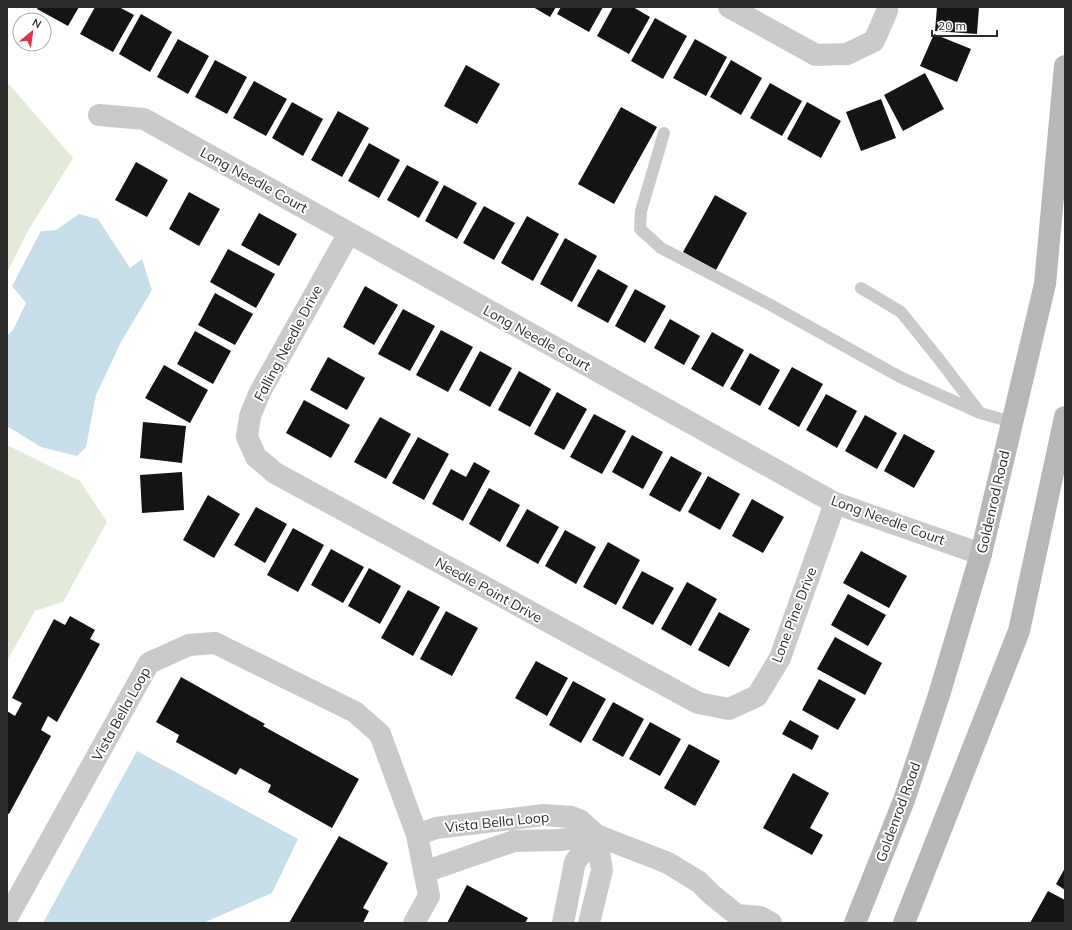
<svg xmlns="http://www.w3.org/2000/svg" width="1072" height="930" font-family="Mulish,sans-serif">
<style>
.green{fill:#e3eada}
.water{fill:#c6ddea}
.building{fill:#141414}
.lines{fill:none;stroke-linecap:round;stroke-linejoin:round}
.service{stroke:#cacaca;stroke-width:12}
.minor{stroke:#cacaca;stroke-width:22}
.secondary{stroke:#b7b7b7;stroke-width:22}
.labels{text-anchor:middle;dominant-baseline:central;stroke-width:4;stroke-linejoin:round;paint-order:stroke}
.street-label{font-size:14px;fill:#2d2d2d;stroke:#fff}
</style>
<rect width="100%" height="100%" fill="#fff"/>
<path class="green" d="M7,82L73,158L28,231L7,273Z
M7,445L80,481L107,522L63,602L35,611L7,661Z"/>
<path class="water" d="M79,214L98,219L130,268L142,259L152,290L121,342L96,395L86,447L77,456L41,447L7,426V336L13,330L26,303L12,286L41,231L56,230Z
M137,751L298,839L272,893L203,923H43Z"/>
<path class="building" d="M38,7H79L68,26L37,9Z
M95,7H119L134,15L113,52L80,34Z
M533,7H556L550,17Z
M561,7H603L589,32L557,14Z
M613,7H633L650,17L629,54L597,36Z
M937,7H979L977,34L935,31Z
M141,14L172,32L150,72L119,54Z
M655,18L687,36L663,79L631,61Z
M934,34L971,49L957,82L920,66Z
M178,39L209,56L188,94L157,77Z
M695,39L727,57L706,96L673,78Z
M215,60L247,77L227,114L195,97Z
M731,60L762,78L741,115L710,97Z
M466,65L500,84L477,124L444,106Z
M925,73L944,109L903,131L884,95Z
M254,81L287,99L266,136L233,118Z
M770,83L802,101L782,136L750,118Z
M881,99L896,138L861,151L846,112Z
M292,102L323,119L303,156L272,138Z
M807,102L841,121L821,158L787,139Z
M621,107L657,127L614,204L578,184Z
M338,111L369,128L342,177L311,160Z
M369,143L400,160L379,198L348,181Z
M136,162L168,180L147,217L115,200Z
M407,165L439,182L419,218L387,200Z
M444,185L477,203L457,239L425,221Z
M189,192L220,209L199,246L169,229Z
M715,195L747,213L716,270L683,252Z
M484,206L515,223L494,260L463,243Z
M259,213L297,234L279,266L241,245Z
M527,216L559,234L533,281L501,263Z
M565,238L597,256L572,302L540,284Z
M228,249L275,274L256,308L210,282Z
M598,269L628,286L608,323L577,306Z
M365,286L398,305L374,345L343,327Z
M635,289L666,306L645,343L615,326Z
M215,293L253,314L235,345L198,325Z
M403,309L435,326L410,371L378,354Z
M670,319L700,336L684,365L654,348Z
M441,330L473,347L448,392L416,375Z
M195,331L231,351L213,384L177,364Z
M712,332L744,350L723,387L691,369Z
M480,351L512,368L490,407L459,390Z
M750,353L780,370L760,406L730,389Z
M328,357L365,378L347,410L310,390Z
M164,365L208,390L190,423L145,398Z
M792,367L823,384L799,427L768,409Z
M519,371L551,389L530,427L498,410Z
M557,392L587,409L564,450L534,434Z
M826,394L857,411L837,448L806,430Z
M304,400L350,425L331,458L286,433Z
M594,414L626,431L602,474L570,457Z
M865,415L897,433L877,469L845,451Z
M380,417L411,434L386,479L354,462Z
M143,422L186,426L182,463L140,458Z
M904,434L935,451L914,488L884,471Z
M632,435L663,452L643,489L612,472Z
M418,437L449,454L424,500L392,483Z
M671,456L702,473L680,512L649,495Z
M474,462L490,471L463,521L432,504L451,469L466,477Z
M182,472L184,510L142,513L140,475Z
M708,476L740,494L720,530L688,512Z
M489,488L520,505L500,542L469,524Z
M208,495L240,514L214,558L183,540Z
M752,499L784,517L763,553L732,536Z
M256,507L287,524L265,563L234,545Z
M527,509L559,527L538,564L506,546Z
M293,528L324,545L298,592L267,575Z
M565,530L596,547L576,584L545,566Z
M608,542L640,560L616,605L583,587Z
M331,549L364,567L343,603L311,585Z
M861,551L907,576L889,608L843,583Z
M369,568L401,586L380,624L348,606Z
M642,571L674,588L653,625L622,608Z
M687,582L717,599L691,646L661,629Z
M408,590L440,607L413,656L381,638Z
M848,594L886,615L868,646L831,625Z
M446,611L478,628L452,676L420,659Z
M719,612L750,629L729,667L698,650Z
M70,616L95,630L90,639L100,644L57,722L48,716L41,730L51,736L9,814L7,813V711L15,716L22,703L12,698L54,619L65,625Z
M835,637L882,663L865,695L817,669Z
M536,661L568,678L547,716L515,698Z
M181,677L265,724L263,726L359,779L332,828L268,792L271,785L240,768L236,775L176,742L179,735L156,722Z
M819,679L856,699L838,730L802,710Z
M573,681L606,699L581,743L549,725Z
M613,702L644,719L623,757L592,740Z
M790,720L819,736L812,750L782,734Z
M650,722L681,739L660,776L629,759Z
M689,744L720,761L695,806L664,788Z
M793,773L829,793L810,828L823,835L812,855L763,828Z
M339,836L388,863L363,908L369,911L363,923H289Z
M1065,868V890L1056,884Z
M467,885L528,918L525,923H447Z
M1048,891L1065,900V923H1030Z"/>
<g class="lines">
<path class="service" d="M664,133L641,211L640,229L661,248L767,303L900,377L980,413
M861,288L901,312L938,358L980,413L1012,422"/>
<path class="minor" d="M729,7L816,55L847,54L874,41L887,11V7
M99,115L144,119L835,503L981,554
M349,233L260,392L250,416L247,437L256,457L275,473L698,703L729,709L757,696L780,658L835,503
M417,835L436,828L544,815L571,817L581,821L596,835L668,863L699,882L711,894L737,915L742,923
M424,872L514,841L560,840L596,835
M737,915L760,917L771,923
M7,918L149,663L189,645L215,643L355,712L380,734L417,835L429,896L414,923
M563,923L575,862L596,835
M589,923L602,870L596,835"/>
<path class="secondary" d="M855,923L904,800L939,695L981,554L1045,284L1065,66
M904,923L1019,631L1065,417"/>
</g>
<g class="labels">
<g class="street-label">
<text transform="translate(254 180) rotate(29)">Long Needle Court</text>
<text transform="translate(537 338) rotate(29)">Long Needle Court</text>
<text transform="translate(288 343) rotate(-62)">Falling Needle Drive</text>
<text transform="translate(993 502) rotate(-77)">Goldenrod Road</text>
<text transform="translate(888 520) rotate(20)">Long Needle Court</text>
<text transform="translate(489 590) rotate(29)">Needle Point Drive</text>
<text transform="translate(794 615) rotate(-69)">Lone Pine Drive</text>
<text transform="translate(121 714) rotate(-61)">Vista Bella Loop</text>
<text transform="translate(898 812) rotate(-70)">Goldenrod Road</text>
<text transform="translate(497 822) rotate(-6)">Vista Bella Loop</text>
</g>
</g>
<rect width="1072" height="930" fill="none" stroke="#2d2d2d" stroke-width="16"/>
<g transform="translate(32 32) rotate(29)"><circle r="19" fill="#ffffff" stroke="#ababab"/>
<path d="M0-3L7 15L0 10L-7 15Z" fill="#e23144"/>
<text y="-6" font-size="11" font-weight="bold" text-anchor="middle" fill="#2d2d2d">N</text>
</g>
<path d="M932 30v6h65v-6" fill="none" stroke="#2d2d2d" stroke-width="2"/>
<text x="938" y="30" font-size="12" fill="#2d2d2d" stroke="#ffffff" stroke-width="3" paint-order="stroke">20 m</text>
</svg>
